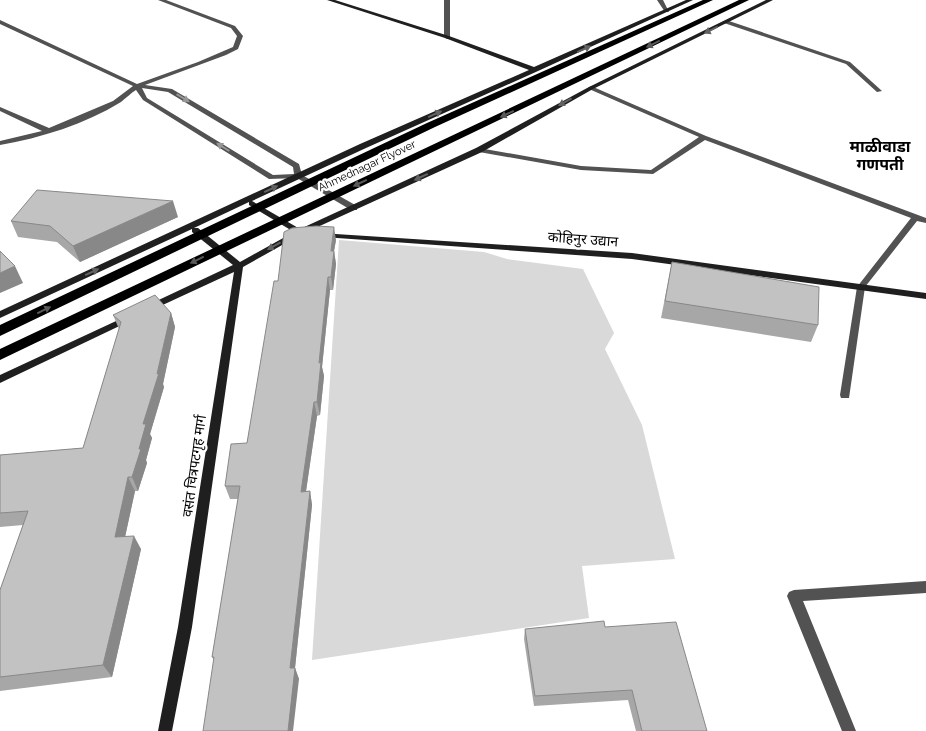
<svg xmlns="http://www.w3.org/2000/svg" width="926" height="731" font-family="Raleway,'Noto Sans Devanagari',sans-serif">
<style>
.green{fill:#d9d9d9}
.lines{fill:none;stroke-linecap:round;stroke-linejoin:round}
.lane{fill:#525252;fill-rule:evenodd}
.street{fill:#525252;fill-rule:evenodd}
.secondary{fill:#1f1f1f;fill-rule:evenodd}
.highway{fill:#000;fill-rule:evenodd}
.wall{fill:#a7a7a7}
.shaded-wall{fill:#888}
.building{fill:#c2c2c2;stroke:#888}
.oneway{fill:#626262}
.oneway2{fill:#595959}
.oneway3{fill:#979797}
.labels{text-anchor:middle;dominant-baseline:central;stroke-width:4.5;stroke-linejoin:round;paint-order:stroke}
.far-street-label{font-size:11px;fill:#000;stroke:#fff}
.street-label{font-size:14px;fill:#000;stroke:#fff}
.far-district-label{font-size:16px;font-weight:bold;fill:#000;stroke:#fff}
</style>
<rect width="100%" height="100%" fill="#fff"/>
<path class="green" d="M339,240L484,252L507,259L583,269L614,333L605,349L642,425L675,559L582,566L589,618L312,660Z"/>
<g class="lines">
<path class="lane" d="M158,0H166L235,26L243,36L238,49L226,55L145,85L172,89L299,164L302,175L357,206V210H351L297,178L269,179L143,100L136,90C131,93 126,98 121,102C85,124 41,138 0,145V141L42,131L0,111V107L49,128L113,101L133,86L0,24V20L137,84L198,62L233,47L237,36L231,28ZM142,88L168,92L293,167L294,174L273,175L147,98Z"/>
<path class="street" d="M444,0H450V37L447,39L444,37Z
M657,0H663L669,12H665Z
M726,20L850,62L882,91L877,92L846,64L724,23L723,22Z
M591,86L706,136L926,218V223L917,221L865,287L849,398H841L840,395L857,287L911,218L705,140L653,174L581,170L479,152L475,150L479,148L581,166L651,170L699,137L589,89L588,88Z
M926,581V593L803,601L856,731H842L787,596L789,592L794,590Z"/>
<path class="secondary" d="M327,0H335L449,36L534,67L686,0H693L538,71L366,148L252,201L300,229L476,148L589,87L766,0H773L593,89L482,152L300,235L243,267L192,627L172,731H158L178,627L234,272L154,309H148L146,307L148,305L233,265L192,232V229L0,318V311L360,144L529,70L445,38ZM249,202V205L294,232L240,262L198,228H194Z
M320,233L632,253L926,293V299L632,259L323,237L319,235Z
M129,315L132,316L134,318L132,320L0,383V375Z"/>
<path class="highway" d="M703,0H713L435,127L0,336V325L427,123Z
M739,0H749L0,360V349Z"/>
</g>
<path class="wall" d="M178,217L80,262L57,242L18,237L11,221Z
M336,240L334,251L336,264L333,290H330L322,367L324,376L320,415L317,416L306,491H310L312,505L295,668L299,679L214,660L212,657L238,499H230L225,486L247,443L278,281Z
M672,262L818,325L811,342L661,318Z
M171,313L175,327L163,384L164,387L150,434L152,438L146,460L147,463L138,491H135L125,537L141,549L112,677L0,691V590L23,525L0,527V455L83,448L119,329L113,315Z
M605,627L707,731H636L628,700L534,706L524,639L525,629Z"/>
<path class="shaded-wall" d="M173,201L178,217L80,262L73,246Z
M334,227L336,240L334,251L336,264L333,290L331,277V251Z
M15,266L23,283L0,293V273Z
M328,277L330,290L322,367L324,376L320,415L317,402L319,363Z
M171,313L175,327L163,384L164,387L150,434L152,438L146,460L147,463L138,491L132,477L139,449L143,424L157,374Z
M314,402L317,416L304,505L301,492Z
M128,477L135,491L122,551L115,537Z
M310,491L312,505L295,668L299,679L293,731H288L290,668Z
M134,536L141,549L112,677L103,665Z"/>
<path class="building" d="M37,190L173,201L73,246L50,226L11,221Z
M316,226L334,227L331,251H334L331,277H328L319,363L321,362L317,402H314L301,492L310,491L290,668H295L288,731H203L214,657H212L240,486H225L231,444L247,443L274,281H278L284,232L292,228Z
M0,251L15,266L0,273Z
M672,262L819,287L818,325L665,301Z
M155,295L171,313L157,374L159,373L143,424H146L139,449H141L132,477H128L115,537L134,536L103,665L0,677V590L28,511L0,513V455L83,448L121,322L113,315Z
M604,621L605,627L676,622L707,731H642L632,690L535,696L525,629Z"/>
<defs><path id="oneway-solid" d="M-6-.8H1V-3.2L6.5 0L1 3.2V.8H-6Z" transform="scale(1.25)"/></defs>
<g class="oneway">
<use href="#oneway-solid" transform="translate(711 30) rotate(154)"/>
<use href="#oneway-solid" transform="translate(584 49) rotate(-24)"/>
<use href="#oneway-solid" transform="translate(565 102) rotate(151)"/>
<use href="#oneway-solid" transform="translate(435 114) rotate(-24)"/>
<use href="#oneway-solid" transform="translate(421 177) rotate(155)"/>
<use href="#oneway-solid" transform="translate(271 189) rotate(-25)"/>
<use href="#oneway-solid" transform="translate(274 246) rotate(151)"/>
<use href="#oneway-solid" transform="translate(92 272) rotate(-25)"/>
</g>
<g class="oneway2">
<use href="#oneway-solid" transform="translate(653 44) rotate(154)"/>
<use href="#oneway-solid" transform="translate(507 114) rotate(155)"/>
<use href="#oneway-solid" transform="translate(360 183) rotate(155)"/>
<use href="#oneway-solid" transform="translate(197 260) rotate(154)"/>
<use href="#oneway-solid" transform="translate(44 310) rotate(-26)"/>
</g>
<g class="oneway3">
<use href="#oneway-solid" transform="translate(183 98) rotate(31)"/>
<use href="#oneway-solid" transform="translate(223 147) rotate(-148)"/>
</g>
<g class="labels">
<g class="far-street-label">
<text transform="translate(367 166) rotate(-25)">Ahmednagar Flyover</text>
</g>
<g class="street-label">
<text transform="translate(583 239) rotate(4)">कोहिनुर उद्यान</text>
<text transform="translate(194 466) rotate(-82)">वसंत चित्रपटगृह मार्ग</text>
</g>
<g class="far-district-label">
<text x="880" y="146">माळीवाडा<tspan x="880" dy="18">गणपती</tspan></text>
</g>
</g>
</svg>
